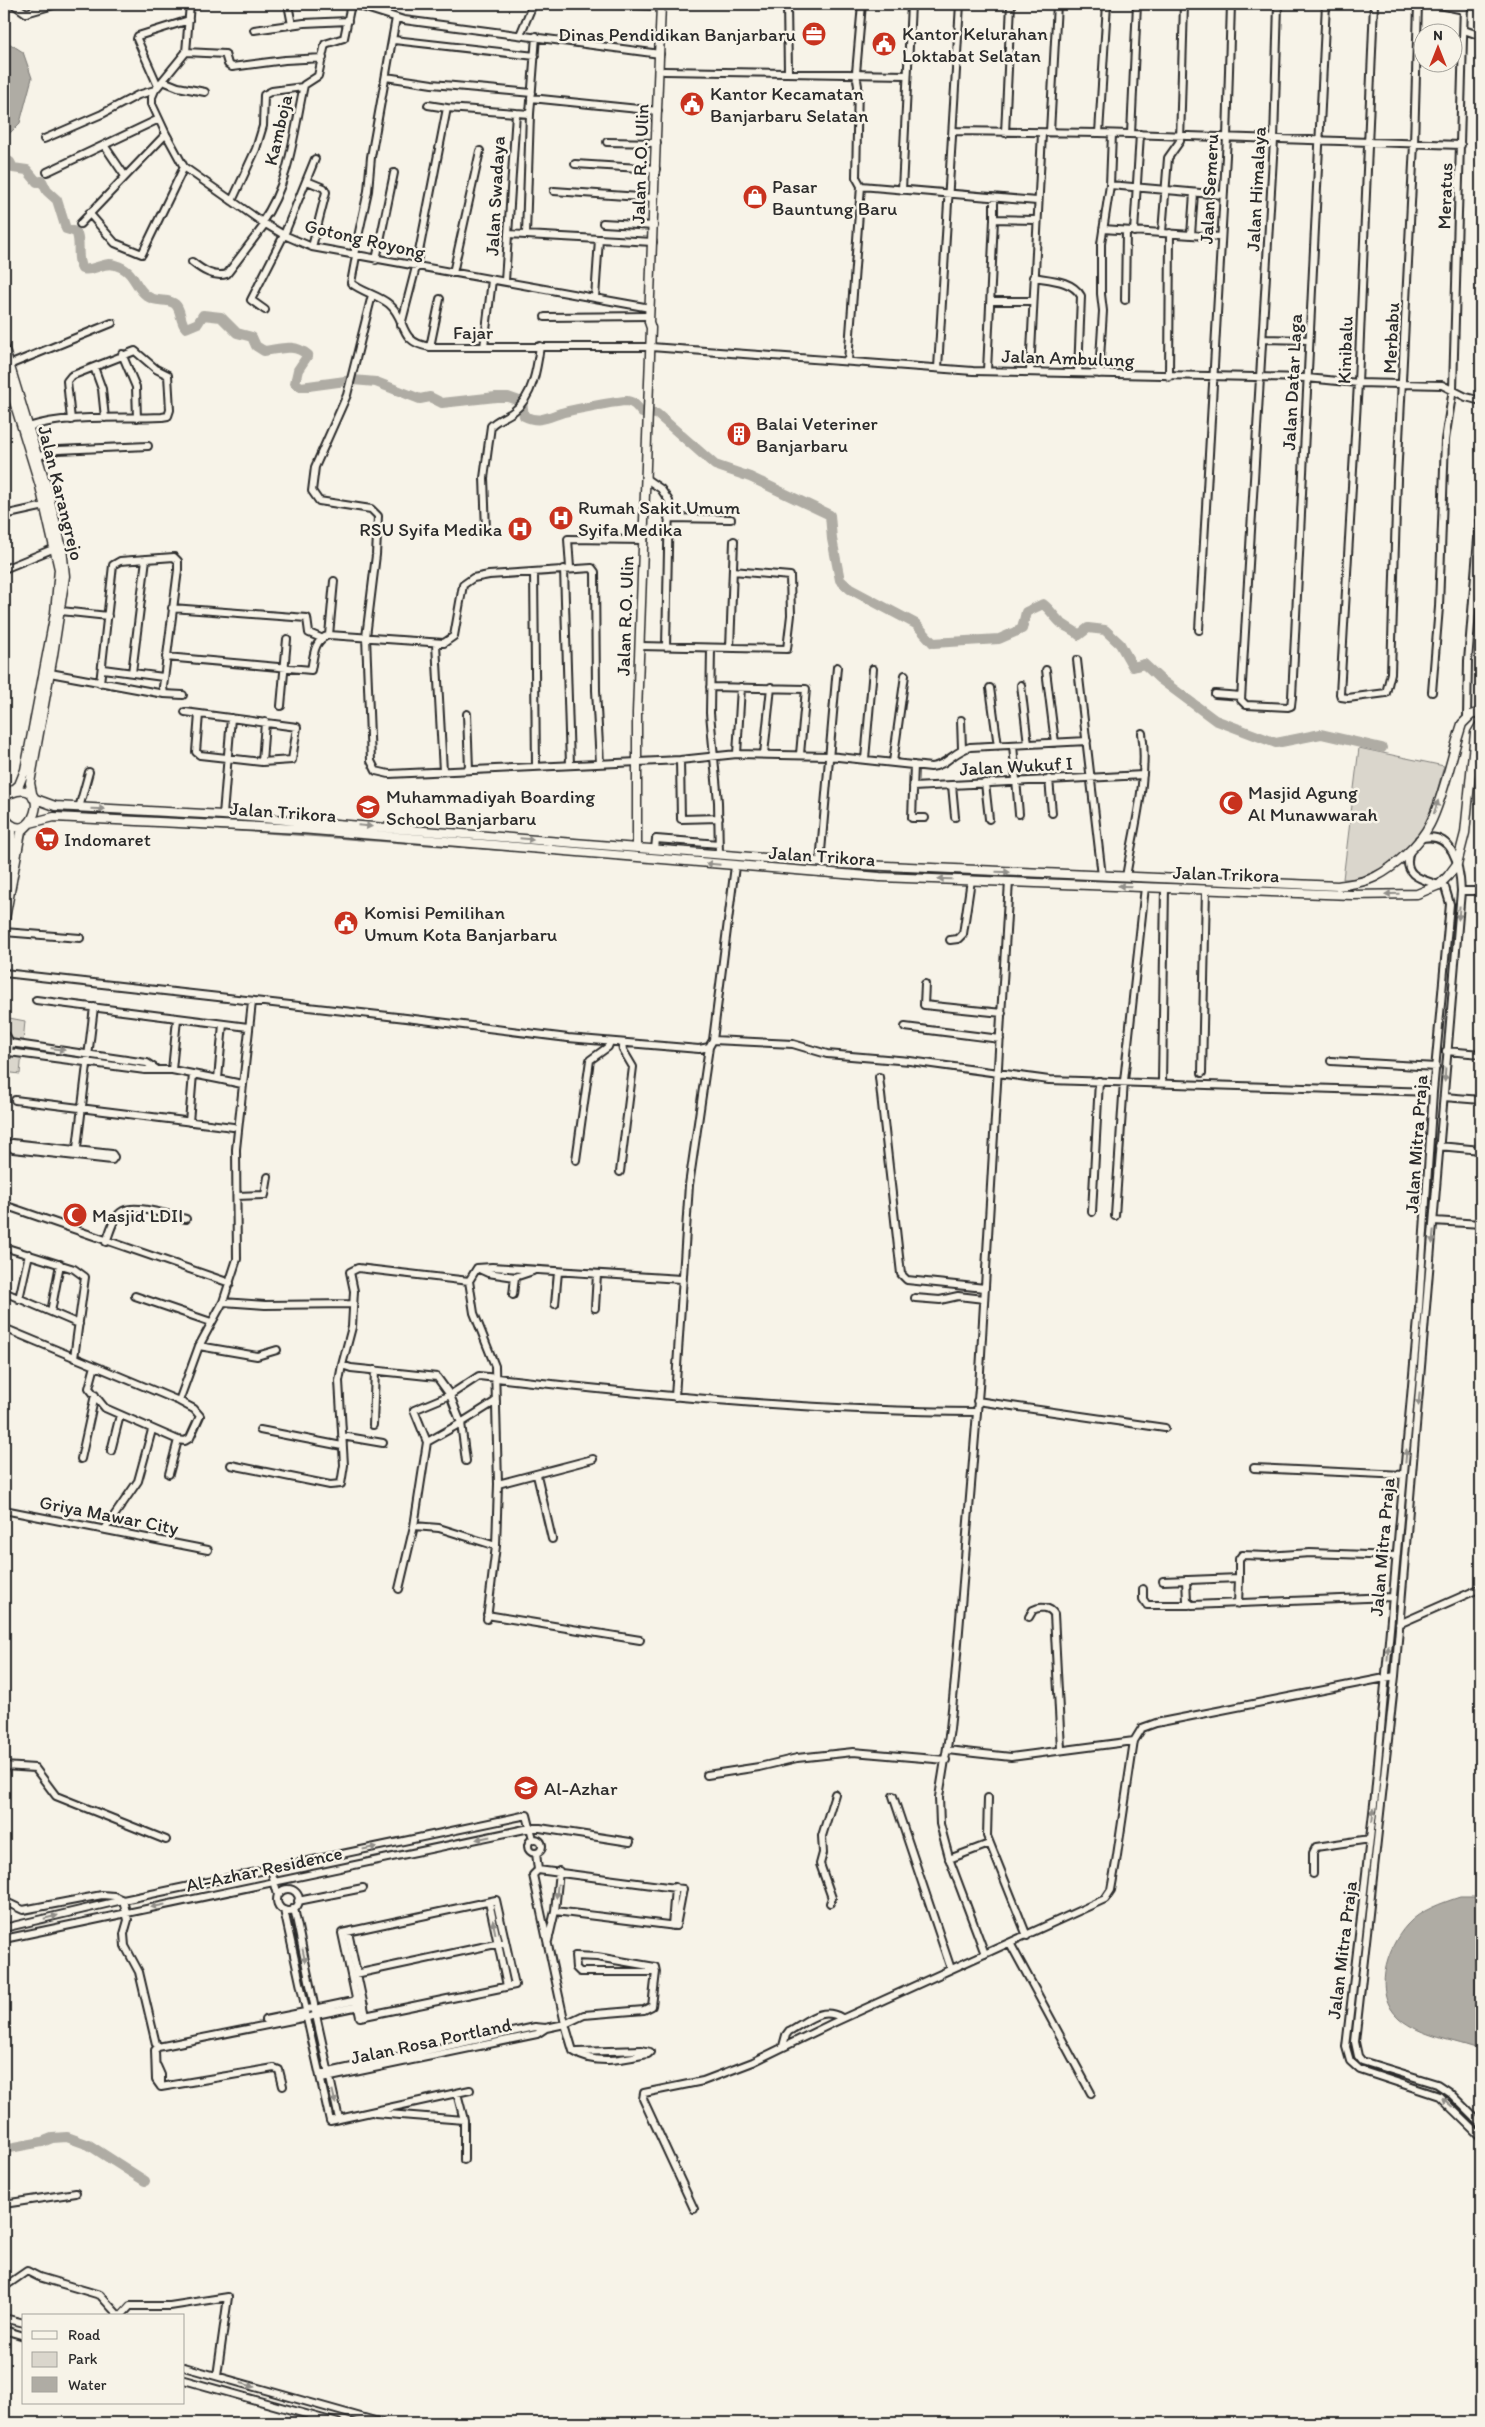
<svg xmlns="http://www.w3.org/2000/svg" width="1485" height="2427" font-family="Itim,sans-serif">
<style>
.green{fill:#dad6cc;stroke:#82807c}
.water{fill:#afaca4;stroke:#7a7874}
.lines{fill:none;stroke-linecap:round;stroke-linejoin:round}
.stream{stroke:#7a7874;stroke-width:2}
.river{stroke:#afaca4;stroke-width:10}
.minor-casing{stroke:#2b2b2b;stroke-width:10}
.major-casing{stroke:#2b2b2b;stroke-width:11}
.minor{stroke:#f7f3e8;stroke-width:6}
.major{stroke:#f7f3e8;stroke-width:8}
.oneway{fill:#918f8a}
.labels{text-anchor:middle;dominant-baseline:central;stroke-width:5;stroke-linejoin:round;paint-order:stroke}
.poi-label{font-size:19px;fill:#2b2b2b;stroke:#f7f3e8;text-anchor:start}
.street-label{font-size:19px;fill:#2b2b2b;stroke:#f7f3e8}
</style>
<rect width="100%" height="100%" fill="#f7f3e8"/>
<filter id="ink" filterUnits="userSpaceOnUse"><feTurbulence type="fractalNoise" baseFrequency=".02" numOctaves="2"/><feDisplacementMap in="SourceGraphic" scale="10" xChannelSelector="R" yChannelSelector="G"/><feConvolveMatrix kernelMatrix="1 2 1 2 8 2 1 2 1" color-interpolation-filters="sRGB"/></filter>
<g filter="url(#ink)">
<path class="green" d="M1359,748L1444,766C1437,788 1433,816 1420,835C1406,857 1369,880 1343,879Z
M4,1017L25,1021L20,1074L4,1072Z"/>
<path class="water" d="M4,40L23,52L32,78L20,123L6,137L4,136V97L10,92L4,82Z
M1460,1897H1481V2050C1455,2040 1421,2037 1399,2018C1372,1994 1386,1948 1407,1925C1420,1910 1442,1903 1460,1897Z"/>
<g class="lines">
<path class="stream" d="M53,821L80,822
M177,827C302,833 425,846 549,853
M606,858L878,881"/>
<path class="river" d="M4,159L10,162L13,168L27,170L37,182L42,181L47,191L57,200L66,229L76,232C82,243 75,257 82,269C94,272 103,261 115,265C136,271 133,286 147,296C156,303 169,298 175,304C182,310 179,321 186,328L198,323L203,315L221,317L237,333L252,337L256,346L264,351C281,349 293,343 308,355L298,370L295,383L301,387L353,380L376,382L420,399L430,397L442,403L496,397H508L522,402L524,416C539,423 546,418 561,413C570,410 618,401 627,401C634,402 638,407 642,413L657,414L715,465L750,477L830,515L832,539L840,580L850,589L916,624L933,643L999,639L1022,629L1026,612L1043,604C1051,610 1054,617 1061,623C1066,627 1074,630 1079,635L1088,628L1105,630L1120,644L1133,667L1144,664L1160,679L1215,720L1276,743L1321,734L1382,748
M4,2149L42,2142L52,2138L67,2137L89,2145L145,2181"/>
<defs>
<path id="minor" d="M13,4L26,13L57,4
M190,4L186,52L155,90L152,97V104L166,134L184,167L262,222L284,235L312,247L650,308
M288,4L292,25
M353,4L404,20L660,54
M612,4L661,6
M787,4L788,72
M1278,4L1274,140L1241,700L1246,705L1288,707L1291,706L1292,697L1326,4
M1374,4L1358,383L1340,694L1341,697L1348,698L1386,693L1391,673L1397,479L1414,144L1418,4
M1435,4L1464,10
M254,30L304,23L348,21
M1464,30L1481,36
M520,35L533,4
M394,40L535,56
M186,52L225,54L228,64L232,67L285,60L323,58
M664,71L907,75
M386,77L432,84L532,93
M163,81L178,87L205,92
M158,86L137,39L138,36L189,20
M531,98L658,111
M428,105L447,108
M954,131L1099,133L1461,145
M1050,132L1057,4
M1005,133L1011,4
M1099,133L1107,4
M1131,134L1137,4
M44,139L102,114L138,95L155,90
M607,142L657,143
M104,145L125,176
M575,164L656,169
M47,172L159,119
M307,181L324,188L326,192L312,247
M1110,185L1223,195
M861,186L856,177L858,86L856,73L862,4
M902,190L911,4
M554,191L654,198
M994,198V219
M232,201L256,149L263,126L264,95L272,91L303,87
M89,213L115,243L142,254L184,167
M262,222C290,183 294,131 304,85L318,76L325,44L344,38L351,4
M603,223L654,226
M80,224L166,134
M1103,229L1221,237
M1134,232L1140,134
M1162,232L1168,158L1180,141L1184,4
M508,234L653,242
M526,234L530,114L536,36
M1191,235L1194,193
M354,255L368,191L371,157L396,18
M356,256L351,283C362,292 378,295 389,304C408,320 397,342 430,347H651L973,371L1307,378L1358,383L1442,385L1466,397L1481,401
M376,260L394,173
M192,262C202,270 214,278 227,274L265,224
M453,273L480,151
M1033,277C1050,280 1072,280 1081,296L1078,373
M505,281L516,113
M372,295L347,395L315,467L312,491L319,501L371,509L378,516L376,555L366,637L371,761L376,771L389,774L680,760L737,754L829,756L931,767C946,766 954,751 970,747L1087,741
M595,298L599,239
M1125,300L1126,231
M991,301H1032
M265,310L251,300L284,235L315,159
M545,317L649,316
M401,325L416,267L447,108L530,114
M1263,339L1309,340
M430,347L440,299
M484,347L492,280
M122,354L136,387L137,418
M848,361L861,186L1037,201
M9,365L112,323
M94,367L102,389L105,418
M938,368L960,4
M987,371L994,219L1036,220
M1030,372L1042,133
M1099,374L1103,311L1101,294V244L1110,185L1112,134
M1169,377L1170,233
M28,427C70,414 119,419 162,417L168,416L170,410L168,375L156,369L135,351L71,376L67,381L71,420
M33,458L58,450L148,446
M645,478L661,489L669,501L666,647
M4,515L45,506
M668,518L731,519
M486,530L484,478L491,426C497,419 507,417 514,411C533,397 537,368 540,346
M570,568L568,539L644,540
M4,569L55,548
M564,569L570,765
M534,572L536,766
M1473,604H1481
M172,608L307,618L309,633L321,638
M61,611L108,616
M1199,630L1227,138L1231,4
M329,635L334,581
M436,644L443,771
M640,646L787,649L791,615L790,576L733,571
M711,648L710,713L718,802L719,855
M730,648L734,541
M166,657L311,670C314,656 313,640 329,635L444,643L454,636L463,585L473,578L489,575L592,568L595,572L596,690L600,764
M1077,660L1102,876
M103,669L163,677
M1046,670L1055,743
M50,673L164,694
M132,673L146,559
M100,683L113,565L120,561L174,557L178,561V570L163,687L164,694L183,695
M1021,685L1028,744
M710,687L806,689L800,754
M990,688L998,746
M1432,692L1439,607L1445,440L1453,389L1464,4
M1215,694L1241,696
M281,706L287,639
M185,712L297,727L292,760L262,762L200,755L196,752L199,714
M467,714L469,769
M1467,717L1468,661L1481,502
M961,720L962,749
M1013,745L1019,814
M737,754L741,687
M764,754L771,687
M865,759L873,669
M680,760L681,819L719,818
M262,762L265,722
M893,762L905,675
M914,765L912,818H925
M1049,779L1052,813
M985,783L989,819
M952,785L955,817
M913,787L1143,775
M79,808L89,772
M223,815L231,718
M1419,839C1453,829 1460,866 1461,891L1395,1676L1355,2042L1358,2056L1362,2061L1437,2084L1449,2092L1481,2124
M655,849L656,839L719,844
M1410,851C1400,879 1427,880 1445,887L1450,904L1433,1092L1419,1308L1375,1795L1346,2047L1350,2061L1360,2070L1439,2096L1481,2137
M820,863L837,667
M1126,877C1133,833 1149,776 1142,733
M1461,891H1481
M4,932L80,938
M950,940L958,939L963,934L971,880
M4,973L406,1018L568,1038L699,1049L709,1047
M925,984L924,1005L1002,1013
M36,1000L248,1027
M905,1027L1000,1039
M4,1033C12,1041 11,1051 4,1060
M713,1040L793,1044L827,1054L910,1061L1049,1080L1433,1092
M10,1043L147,1063L156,1069
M1446,1051L1481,1054
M9,1052L145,1070H172L218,1079L223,1024
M1331,1061L1436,1067
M172,1070L177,1019
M1202,1073L1206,889
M879,1077L901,1274L907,1280L985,1288
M218,1079L242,1084
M1162,1082L1165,887
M1444,1097L1481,1100
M15,1100L233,1127
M189,1122L193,1074
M9,1145L13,1149L112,1160L114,1157
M9,1145L12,1143L112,1154L114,1157
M1439,1146L1481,1150
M76,1156L94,1007
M576,1160L590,1060L608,1047L610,1042
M620,1172L633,1067L623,1050L622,1043
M237,1196L265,1195L268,1177
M4,1205L230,1283
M1092,1212L1099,1081
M1115,1216L1124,1081L1145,887
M1434,1221L1481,1224
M106,1242C110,1233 113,1216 123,1211C137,1204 171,1216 186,1219
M4,1247L74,1269L85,1277L74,1358
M477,1268L488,1273L515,1277
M4,1292L79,1324
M513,1295L515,1277L533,1271
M135,1296L211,1322
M915,1298L940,1300L958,1296L984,1299
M19,1299L29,1254
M223,1302L265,1305L353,1304
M555,1304L558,1272
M595,1308L597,1274
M51,1312L60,1264
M4,1328L179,1401L194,1409L200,1416L190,1438L185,1441L178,1440L105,1408L89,1388L95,1366
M199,1346L257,1356L277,1350
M675,1397L689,1185L709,1047L713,1040L735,866
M179,1401L199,1346L223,1302L237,1259L236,1149L252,1002
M977,1401L1165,1428
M373,1425L375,1370
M260,1430L342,1446
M342,1436L383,1443
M427,1442L461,1423L450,1395L437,1377L351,1368L342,1365L352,1327L354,1291L350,1272L358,1268L469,1281
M111,1451L120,1415
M81,1459L95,1395
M466,1461L461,1423L496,1401
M231,1465L330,1485L341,1484L344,1465L339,1381L342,1365
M1254,1468L1404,1475
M169,1474L178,1440
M537,1475L552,1539
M498,1484L593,1459
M4,1510L208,1550
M414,1526L439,1528L496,1546
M105,1529L138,1481L152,1430
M1186,1580L1187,1601L1192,1605L1392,1597
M1163,1581L1239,1578V1559L1242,1555L1267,1556L1310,1553L1396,1556
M399,1589L414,1526L427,1442L414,1410L450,1395L479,1376C644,1395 810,1411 976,1412
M1143,1589V1599L1147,1605H1189
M1238,1604L1239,1578
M487,1615L640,1640
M1029,1617L1033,1610C1040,1606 1050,1607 1054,1614L1061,1749
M487,1619L496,1546L498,1484L495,1366L474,1313L469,1281L477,1268L492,1267L681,1279
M1399,1624L1481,1588
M947,1750L1011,1757L1134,1741
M4,1766L35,1768L56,1796L166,1840
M707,1775L759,1767L797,1758L853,1752L946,1760
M893,1796L951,1969
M988,1798L987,1836L1027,1936
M528 1846a7 7 0 1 1 14 0a7 7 0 1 1-14 0Z
M536,1853L538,1870
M949,1859L989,1844
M271,1870L278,1895
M1313,1874V1853L1316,1847L1370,1839
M277 1900a11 11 0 1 1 22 0a11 11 0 1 1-22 0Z
M496,1900L515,1985L360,2017L342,1933Z
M4,1901L23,1910L102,1895L114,1896L123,1900L128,1920L124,1934L125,1946L139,1972L156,2044
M298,1901L363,1888
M489,1902L507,1986
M830,1903L832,1898L820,1864L823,1853L822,1836L835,1794
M294,1908L315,2009L362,1999
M284,1910L306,2010
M555,1911L676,1926L683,1889L538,1870L533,1875L565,2024L573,2051C595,2066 624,2059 648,2054L650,2052
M672,1926L675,1887
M4,1928L123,1900L527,1815L533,1839
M348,1932L366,2016
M4,1939L530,1828H540L630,1842
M548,1941L555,1911L559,1871
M1010,1943L1091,2093
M985,1954L950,1861L940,1824L939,1797L950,1729L955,1679L979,1388L1009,881
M351,1975L505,1942
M307,2018L316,2015L314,2008L307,2009L306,2014L330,2121L470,2090
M265,2020L305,2012
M783,2046L786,2035L789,2031C808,2021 821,2006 842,2018
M577,2052L642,2050L650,2052
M157,2066L161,2075V2087
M320,2074L535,2027L546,2028
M321,2079L537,2034L546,2028L565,2024L584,2015L644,2010L652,2006L656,1972L655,1967L597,1957L575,1956L576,1968L580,1972H656
M283,2086L279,2070L274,2068L161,2087L156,2080L155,2050L158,2047L307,2017
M457,2093L464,2120V2160
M375,2113L464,2120
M339,2119L316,2015L364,2005
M4,2204L76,2193
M694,2209L643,2099L644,2093L703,2081L753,2062L833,2023L1105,1899L1111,1890L1116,1862L1134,1741L1142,1728L1156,1723L1395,1676
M4,2287L27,2271L39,2277L100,2295L119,2316
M121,2316L130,2306H170L228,2297L217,2376
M4,2318L24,2323
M4,2330L24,2336
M184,2367L382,2423
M184,2380L338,2423"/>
<path id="major" d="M4,347L46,485L62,548L65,576L53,655L30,783L33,798L55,806L223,815L840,864L1338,886C1350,884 1363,883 1375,877C1395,867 1420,844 1430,824C1444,796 1452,754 1462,724L1471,715L1481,712
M4,369L40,486L59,569L55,613L25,770L19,785L4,798
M4,817C31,855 56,776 11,793
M7,822L12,832L11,854
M637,848V713L651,328L649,322L661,4
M4,893L8,868
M4,924L21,832L30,823L54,817L301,829L880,877L1352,895L1417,894L1439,885L1448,876L1457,864L1465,833L1475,733L1481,723"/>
</defs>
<use href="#minor" class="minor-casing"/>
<use href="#major" class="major-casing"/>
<use href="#minor" class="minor"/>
<use href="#major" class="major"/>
</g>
<defs><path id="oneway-solid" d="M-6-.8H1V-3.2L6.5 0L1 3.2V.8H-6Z" transform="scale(1.25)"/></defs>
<g class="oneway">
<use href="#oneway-solid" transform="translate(1436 807) rotate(-72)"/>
<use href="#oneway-solid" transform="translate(98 809) rotate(1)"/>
<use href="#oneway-solid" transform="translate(365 826) rotate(5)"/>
<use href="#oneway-solid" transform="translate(527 839) rotate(5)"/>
<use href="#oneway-solid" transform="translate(713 864) rotate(-175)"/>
<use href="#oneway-solid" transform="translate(1003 872) rotate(2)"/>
<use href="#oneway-solid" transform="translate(945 879) rotate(-178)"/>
<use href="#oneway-solid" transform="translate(1125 886) rotate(-178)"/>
<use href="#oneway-solid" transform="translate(1392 894) rotate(179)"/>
<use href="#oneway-solid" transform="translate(1459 913) rotate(95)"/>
<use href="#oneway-solid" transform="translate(58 1049) rotate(8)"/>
<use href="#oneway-solid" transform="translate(1445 1075) rotate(93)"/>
<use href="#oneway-solid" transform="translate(1433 1237) rotate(95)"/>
<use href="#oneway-solid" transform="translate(1419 1399) rotate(95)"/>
<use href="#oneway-solid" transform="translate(1406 1456) rotate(-85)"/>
<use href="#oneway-solid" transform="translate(1388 1653) rotate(-86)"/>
<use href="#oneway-solid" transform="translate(1373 1815) rotate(-83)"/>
<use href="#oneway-solid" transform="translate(483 1838) rotate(168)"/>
<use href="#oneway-solid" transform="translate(370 1848) rotate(-12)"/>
<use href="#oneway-solid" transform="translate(557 1891) rotate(96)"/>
<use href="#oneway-solid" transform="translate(158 1906) rotate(169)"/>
<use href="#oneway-solid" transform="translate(51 1917) rotate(-13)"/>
<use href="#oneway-solid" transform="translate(494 1927) rotate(-102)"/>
<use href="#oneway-solid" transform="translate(304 1956) rotate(78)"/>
<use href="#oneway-solid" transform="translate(334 2097) rotate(77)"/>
<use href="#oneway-solid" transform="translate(1447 2102) rotate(-139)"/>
<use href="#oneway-solid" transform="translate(248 2385) rotate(16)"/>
</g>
</g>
<defs>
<symbol id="office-disc" viewBox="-11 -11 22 22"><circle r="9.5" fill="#c8321e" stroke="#f7f3e8"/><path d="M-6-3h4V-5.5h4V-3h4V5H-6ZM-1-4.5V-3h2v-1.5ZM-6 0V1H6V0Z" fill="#fff"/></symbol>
<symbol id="civic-disc" viewBox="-11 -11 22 22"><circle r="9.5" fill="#c8321e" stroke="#f7f3e8"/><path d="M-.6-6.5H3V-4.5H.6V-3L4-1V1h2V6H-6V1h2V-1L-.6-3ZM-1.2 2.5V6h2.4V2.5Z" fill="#fff"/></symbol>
<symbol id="shop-disc" viewBox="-11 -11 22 22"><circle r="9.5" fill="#c8321e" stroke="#f7f3e8"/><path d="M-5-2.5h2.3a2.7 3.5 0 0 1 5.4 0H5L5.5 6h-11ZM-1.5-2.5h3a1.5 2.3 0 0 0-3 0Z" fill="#fff"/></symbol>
<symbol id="building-disc" viewBox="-11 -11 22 22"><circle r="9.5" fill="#c8321e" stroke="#f7f3e8"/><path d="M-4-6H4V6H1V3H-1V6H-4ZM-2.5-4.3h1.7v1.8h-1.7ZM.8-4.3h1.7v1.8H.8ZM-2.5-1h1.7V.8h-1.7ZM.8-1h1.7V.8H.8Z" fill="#fff"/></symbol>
<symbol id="hospital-disc" viewBox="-11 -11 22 22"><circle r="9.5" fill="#c8321e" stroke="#f7f3e8"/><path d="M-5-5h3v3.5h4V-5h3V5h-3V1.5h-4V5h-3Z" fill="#fff"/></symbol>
<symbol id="mosque-disc" viewBox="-11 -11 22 22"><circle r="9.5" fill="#c8321e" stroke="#f7f3e8"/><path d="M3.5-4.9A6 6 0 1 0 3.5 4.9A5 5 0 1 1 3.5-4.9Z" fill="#fff"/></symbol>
<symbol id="school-disc" viewBox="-11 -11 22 22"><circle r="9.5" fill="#c8321e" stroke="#f7f3e8"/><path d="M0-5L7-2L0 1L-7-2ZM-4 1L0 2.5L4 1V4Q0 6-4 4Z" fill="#fff"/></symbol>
<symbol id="supermarket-disc" viewBox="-11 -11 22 22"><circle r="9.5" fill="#c8321e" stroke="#f7f3e8"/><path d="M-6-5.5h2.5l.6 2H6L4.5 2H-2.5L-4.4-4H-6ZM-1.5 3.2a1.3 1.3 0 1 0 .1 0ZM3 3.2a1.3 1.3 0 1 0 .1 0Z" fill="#fff"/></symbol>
</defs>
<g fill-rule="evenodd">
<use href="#office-disc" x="800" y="20" width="28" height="28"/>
<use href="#civic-disc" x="870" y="30" width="28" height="28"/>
<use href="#civic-disc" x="678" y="90" width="28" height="28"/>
<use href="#shop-disc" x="741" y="183" width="28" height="28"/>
<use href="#building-disc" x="725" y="420" width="28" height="28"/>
<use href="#hospital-disc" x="547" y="504" width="28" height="28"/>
<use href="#hospital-disc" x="506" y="515" width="28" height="28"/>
<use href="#mosque-disc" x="1217" y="789" width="28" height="28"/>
<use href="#school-disc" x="354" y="793" width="28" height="28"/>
<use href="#supermarket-disc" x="33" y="825" width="28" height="28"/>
<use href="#civic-disc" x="332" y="909" width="28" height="28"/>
<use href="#mosque-disc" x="61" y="1201" width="28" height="28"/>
<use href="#school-disc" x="512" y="1774" width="28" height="28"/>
</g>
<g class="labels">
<g class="poi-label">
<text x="902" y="33">Kantor Kelurahan<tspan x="902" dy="22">Loktabat Selatan</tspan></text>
<text x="796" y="34" text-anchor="end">Dinas Pendidikan Banjarbaru</text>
<text x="710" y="93">Kantor Kecamatan<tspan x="710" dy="22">Banjarbaru Selatan</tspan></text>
<text x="772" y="186">Pasar<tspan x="772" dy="22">Bauntung Baru</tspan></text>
<text x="756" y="423">Balai Veteriner<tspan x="756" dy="22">Banjarbaru</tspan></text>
<text x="578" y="507">Rumah Sakit Umum<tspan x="578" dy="22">Syifa Medika</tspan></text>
<text x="502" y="529" text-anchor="end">RSU Syifa Medika</text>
<text x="1248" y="792">Masjid Agung<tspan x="1248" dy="22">Al Munawwarah</tspan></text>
<text x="386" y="796">Muhammadiyah Boarding<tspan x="386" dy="22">School Banjarbaru</tspan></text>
<text x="64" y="839">Indomaret</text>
<text x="364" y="912">Komisi Pemilihan<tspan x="364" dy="22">Umum Kota Banjarbaru</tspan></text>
<text x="92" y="1215">Masjid LDII</text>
<text x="544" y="1788">Al-Azhar</text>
</g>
<g class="street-label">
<text transform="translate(278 130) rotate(-77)">Kamboja</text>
<text transform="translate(640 164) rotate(-88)">Jalan R.O. Ulin</text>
<text transform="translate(1209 189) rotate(-87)">Jalan Semeru</text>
<text transform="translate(1256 189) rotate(-87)">Jalan Himalaya</text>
<text transform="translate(495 196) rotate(-87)">Jalan Swadaya</text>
<text transform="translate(1445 196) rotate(-88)">Meratus</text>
<text transform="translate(365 239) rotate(13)">Gotong Royong</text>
<text x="473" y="332">Fajar</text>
<text transform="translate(1391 338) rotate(-87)">Merbabu</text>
<text transform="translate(1345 350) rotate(-88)">Kinibalu</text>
<text transform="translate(1068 358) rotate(2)">Jalan Ambulung</text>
<text transform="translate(1292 382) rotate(-87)">Jalan Datar Laga</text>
<text transform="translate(61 493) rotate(76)">Jalan Karangrejo</text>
<text transform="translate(625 616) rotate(-88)">Jalan R.O. Ulin</text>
<text transform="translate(1016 766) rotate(-3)">Jalan Wukuf I</text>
<text transform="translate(283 812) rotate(4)">Jalan Trikora</text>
<text transform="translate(822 856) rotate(4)">Jalan Trikora</text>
<text transform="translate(1226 874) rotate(2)">Jalan Trikora</text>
<text transform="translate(1416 1144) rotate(-86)">Jalan Mitra Praja</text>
<text transform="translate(109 1515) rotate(11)">Griya Mawar City</text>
<text transform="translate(1382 1547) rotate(-85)">Jalan Mitra Praja</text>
<text transform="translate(264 1869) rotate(-12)">Al-Azhar Residence</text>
<text transform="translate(1342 1950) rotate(-83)">Jalan Mitra Praja</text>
<text transform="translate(431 2041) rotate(-12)">Jalan Rosa Portland</text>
</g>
</g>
<rect width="1485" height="2427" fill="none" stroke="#f7f3e8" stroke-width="20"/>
<rect x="10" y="10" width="1465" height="2407" fill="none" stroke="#2b2b2b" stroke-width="2" filter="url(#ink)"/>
<rect x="22" y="2314" width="162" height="90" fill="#f7f3e8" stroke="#a5a39c"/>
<rect x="32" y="2331" width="25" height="8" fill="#f7f3e8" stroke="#a5a39c"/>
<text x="68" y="2340" font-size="15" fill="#2b2b2b">Road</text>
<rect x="32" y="2352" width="25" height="15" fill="#dad6cc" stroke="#a5a39c"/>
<text x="68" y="2364" font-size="15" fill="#2b2b2b">Park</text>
<rect x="32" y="2377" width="25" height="15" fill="#afaca4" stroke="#a5a39c"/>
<text x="68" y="2390" font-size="15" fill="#2b2b2b">Water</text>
<g transform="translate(1438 48)"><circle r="24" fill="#f7f3e8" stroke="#a5a39c"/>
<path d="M0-4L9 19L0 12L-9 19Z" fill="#c8321e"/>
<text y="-8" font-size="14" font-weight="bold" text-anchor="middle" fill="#2b2b2b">N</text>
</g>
</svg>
